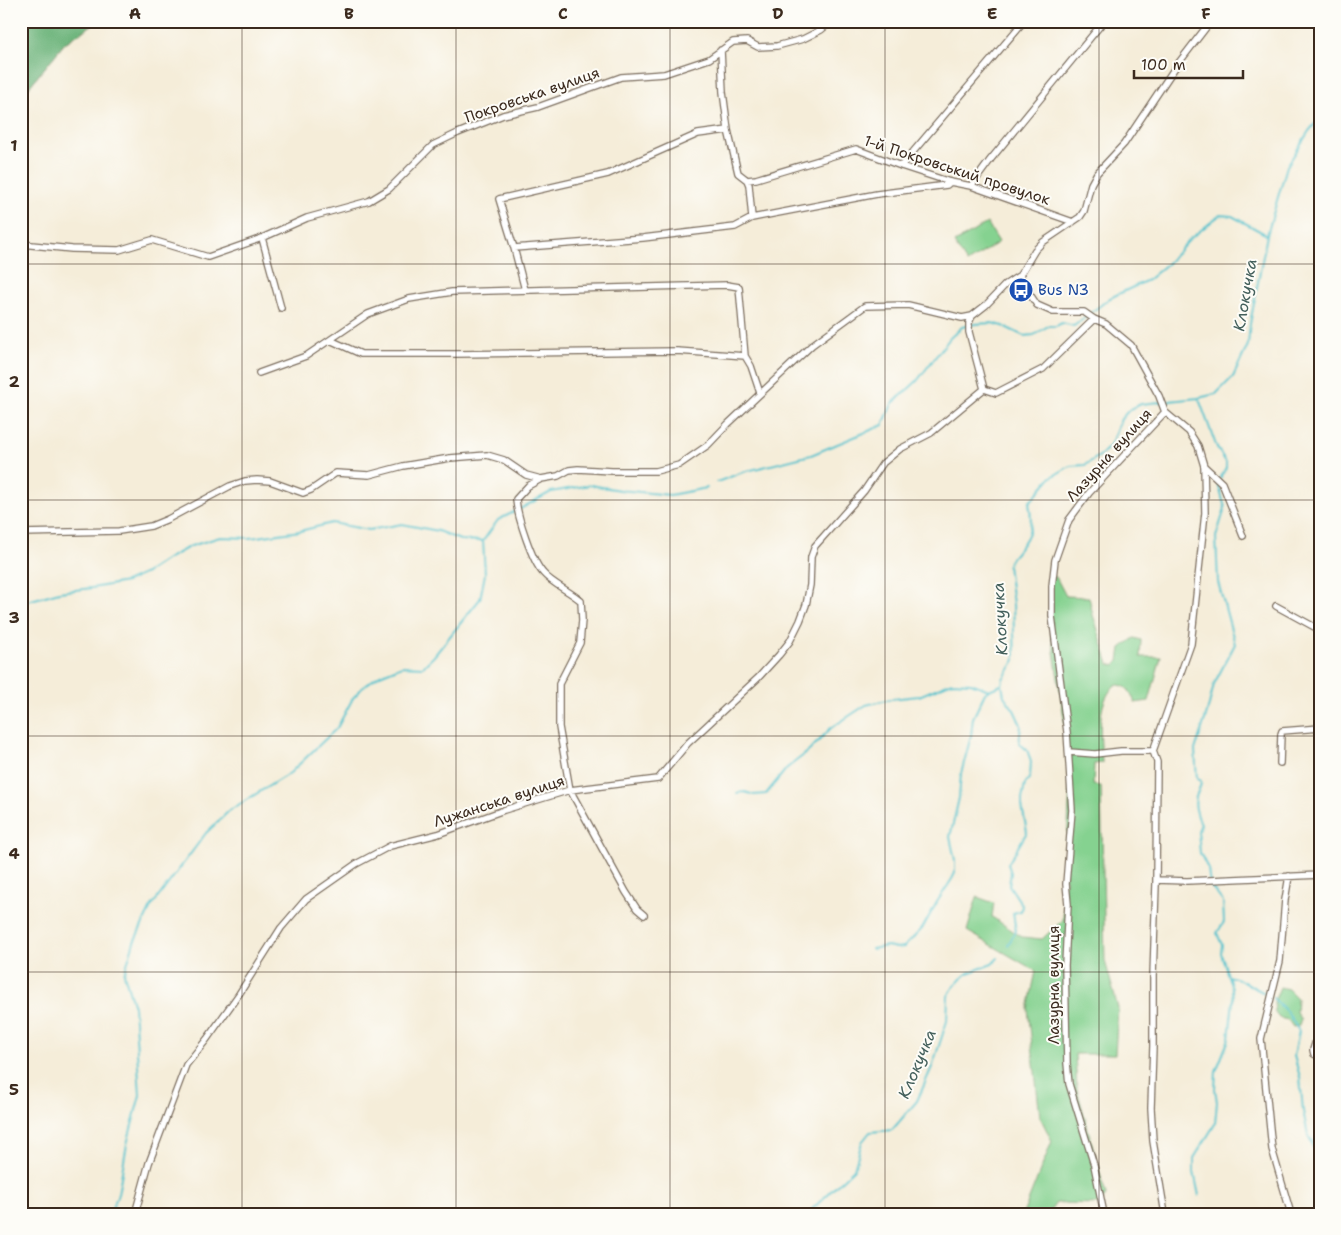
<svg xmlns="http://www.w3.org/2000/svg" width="1341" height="1235" font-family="'Shantell Sans',sans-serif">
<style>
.green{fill:#85d290;stroke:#607e57}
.forest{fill:#6cb47a;stroke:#546f4c}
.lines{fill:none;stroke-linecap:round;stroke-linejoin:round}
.stream{stroke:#56c3ce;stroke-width:2}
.street-casing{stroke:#7c6e5f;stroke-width:8}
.street{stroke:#fff;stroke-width:5.5}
.grid{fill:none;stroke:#3b2a1e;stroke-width:1;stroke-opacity:0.55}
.labels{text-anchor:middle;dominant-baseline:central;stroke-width:4;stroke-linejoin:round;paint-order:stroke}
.street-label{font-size:15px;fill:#3b2a1e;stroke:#fdfcf7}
.transit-label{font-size:15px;fill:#164399;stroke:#fdfcf7;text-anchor:start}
.water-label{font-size:16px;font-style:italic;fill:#44605c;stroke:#fdfcf7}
.neatline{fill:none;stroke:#3b2a1e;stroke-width:2}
.grid-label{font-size:16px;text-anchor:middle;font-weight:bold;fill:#3b2a1e}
</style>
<rect width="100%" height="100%" fill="#fdfcf7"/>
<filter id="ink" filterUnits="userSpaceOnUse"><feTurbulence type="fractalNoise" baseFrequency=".02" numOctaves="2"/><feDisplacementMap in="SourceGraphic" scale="10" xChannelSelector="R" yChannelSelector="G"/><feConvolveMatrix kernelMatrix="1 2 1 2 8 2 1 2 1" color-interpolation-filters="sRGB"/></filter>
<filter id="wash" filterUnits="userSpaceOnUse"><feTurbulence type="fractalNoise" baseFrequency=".0096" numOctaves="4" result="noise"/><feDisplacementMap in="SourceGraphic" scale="20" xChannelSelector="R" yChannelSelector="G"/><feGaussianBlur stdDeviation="1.12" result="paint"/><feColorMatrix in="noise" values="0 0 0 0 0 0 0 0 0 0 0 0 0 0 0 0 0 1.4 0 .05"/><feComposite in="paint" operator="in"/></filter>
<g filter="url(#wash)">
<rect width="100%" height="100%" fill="#f5edd9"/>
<path class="green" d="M987,223L999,242L967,263L954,243Z
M1049,577H1056L1066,596L1089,597L1093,615L1109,664L1115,665L1119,661L1121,648L1134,638L1141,640L1140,657H1161L1149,701L1135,703C1131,693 1128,684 1115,685C1095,705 1101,736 1102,763L1094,764L1093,785L1101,786L1105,961L1118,1008L1115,1054H1075L1077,1089L1106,1195L1101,1204L1056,1203L1048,1214H1023L1052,1141L1040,1117L1028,1009L1036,971L967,931L977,897L994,903L992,917L1022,937L1042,939L1063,920L1070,788L1066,732L1050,625Z
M1280,987L1288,989L1297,998L1296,1012L1301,1020L1299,1026L1293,1027L1288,1020L1279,1018L1275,1013L1274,1002Z"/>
<path class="forest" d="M21,21H98L65,43L21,97Z"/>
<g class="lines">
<path class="stream" d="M1199,399L1217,448L1226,462V468L1220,479
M717,482L743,472L811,455L883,425L892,404L917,381L950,338L962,327L975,324L992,323L1003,326L1024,336L1034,335L1048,326H1056L1062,323L1074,326L1110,298L1148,280L1167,264L1191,238L1220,215L1232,216L1267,235
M1218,483L1225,508L1216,537L1218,582L1235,644L1214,684L1207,713L1195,750L1197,779L1201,781C1201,787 1199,789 1197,794C1193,803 1197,816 1201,824L1198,831L1200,853L1208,869L1210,885L1223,902L1224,922L1217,933L1222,945L1221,953L1228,976L1238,979L1270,996
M520,509L551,492L590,485L620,490L670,495L707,488
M21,603L59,592L92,588L126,582L146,573L167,559L191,546L220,537L250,538L300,531L332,523L369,530L402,524L438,531L460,540L483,541
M737,793L745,792L754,795L766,794L787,768L809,751L831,728L866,705L891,699L919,696L952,682L971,683L989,690L1001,685
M1008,945L1016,931L1013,913L1021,911L1022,905L1009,885L1011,873L1008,864L1027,832L1022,806V799L1025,784L1030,777L1031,761L1027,750L1019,743L1021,725L1014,710L1004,696L1002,685L1003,679L1015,660L1013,604L1008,565L1009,561C1027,540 1035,532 1029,503L1050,478L1070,466L1085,465L1101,455L1110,446L1121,419L1129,410L1141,404L1198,398L1216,394L1233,377L1248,345L1250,324L1267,235L1287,166L1309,131L1320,118
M872,949L887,946L896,948L904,947L922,929L937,902L952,879L955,873V860L950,837L959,798L961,774L971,736L973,718L985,693L989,690
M1273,998L1287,1012L1299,1031L1294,1056L1300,1077L1303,1111L1308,1135L1320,1164
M1308,1136L1320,1149
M1199,1196L1194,1172V1158L1215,1124L1217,1102L1215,1089L1216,1071L1229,1039L1233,1000L1232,989L1228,976
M110,1214L118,1194L127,1144L140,1095L134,1007L124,974L134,942L151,907L206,833L230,810L290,773L337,728L353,698L364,686L380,675L402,666L423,667L434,656L480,599L485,574L483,541L498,520L516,511
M807,1214L854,1169L862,1142L870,1132L892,1130L917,1101L932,1067L947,1021L948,996L956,983L968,973L992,964L998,958"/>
</g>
</g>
<g filter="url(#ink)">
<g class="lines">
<defs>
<path id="street" d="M721,50L723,92L728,130L738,173L747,180L749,185L752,218
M901,166L1024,21
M747,180L756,179L856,149L901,166L950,182L971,186L1073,222
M971,186L991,159L1104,21
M262,238L281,308
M21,244L72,249L119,250L152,240L208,257L262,238L307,218L369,201L389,189L433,145L458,133L503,115L538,107L621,77L664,74L709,59L733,42L747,41L758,47L777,46L803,39L821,30L832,21
M514,248L499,199L608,174L698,134L728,130
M1020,275L1025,287L1037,305L1053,312H1084L1094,319L1106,324L1131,345L1159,396L1165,412L1089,493L1069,520L1055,560L1052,586V616L1067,732L1072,810L1066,884L1068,904L1065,965L1067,1063L1069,1084L1094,1165L1104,1214
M525,290L514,248L643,238L735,227L752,218L877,194L947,185L950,182
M330,340L361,354H455L677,351L745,356L751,366L760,393
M259,373L306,356L368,314L409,299L452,292L727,285L739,287L745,356
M984,389L996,393L1043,369L1094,319
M1204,466L1222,483L1243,536
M21,533L119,531L151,526L168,519L230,486L245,481L257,480L270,481L303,493L311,490L336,473L369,475L403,466L450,458L487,455L504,460L526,475L541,479
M1276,606L1320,630
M1153,751L1191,644L1205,513L1204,466L1198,446L1189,432L1165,412
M1069,752L1095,754L1121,751H1153L1157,762L1156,884L1153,976V1046L1151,1108L1153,1141L1165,1214
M1280,763L1281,734L1282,731L1320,728
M1289,876L1285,900L1280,961L1261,1039L1272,1149L1291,1214
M1156,880L1187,881L1320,875
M644,915L637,909L626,892L570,790L559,727V684L580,643L582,620L581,601C570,591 552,584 543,573C532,561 517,516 516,499L528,486L541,479L558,476L569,470L578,469L612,471H656L679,465L708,445L728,424L812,345L865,306L908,305L962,318L972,316L986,305L1006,284L1020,275L1035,250L1043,242L1080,217L1084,211L1091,184L1097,173L1124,144L1174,69L1211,21
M1320,1028L1313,1050L1314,1054L1320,1057
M135,1214L149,1163L186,1065L207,1039L239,994L281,928L306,899L356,864L390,846L438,834L504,810L570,790L658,779L688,743L758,678L779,655L790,641L800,621L806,605L810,585L811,557L815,546L864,491L883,463L900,449L931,433L984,389L969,332V323L972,316"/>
</defs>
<use href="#street" class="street-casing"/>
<use href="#street" class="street"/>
</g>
</g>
<path class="grid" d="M242,21V1214M456,21V1214M670,21V1214M885,21V1214M1099,21V1214M21,264H1320M21,500H1320M21,736H1320M21,972H1320"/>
<defs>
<symbol id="bus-disc" viewBox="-11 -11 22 22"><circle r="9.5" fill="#1a4fb4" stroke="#fdfcf7"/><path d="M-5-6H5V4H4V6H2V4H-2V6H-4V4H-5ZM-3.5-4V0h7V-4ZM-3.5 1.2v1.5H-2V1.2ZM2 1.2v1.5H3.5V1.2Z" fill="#fff"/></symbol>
</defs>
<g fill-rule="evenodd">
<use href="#bus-disc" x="1007" y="276" width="28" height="28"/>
</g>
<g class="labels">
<g class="street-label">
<text transform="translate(532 95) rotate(-19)">Покровська вулиця</text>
<text transform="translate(957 170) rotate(18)">1-й Покровський провулок</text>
<text transform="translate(1109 455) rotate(-48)">Лазурна вулиця</text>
<text transform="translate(499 801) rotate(-18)">Лужанська вулиця</text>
<text transform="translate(1054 985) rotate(-90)">Лазурна вулиця</text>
</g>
<g class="transit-label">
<text x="1038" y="290">Bus N3</text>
</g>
<g class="water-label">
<text transform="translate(1245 295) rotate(-80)">Клокучка</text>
<text transform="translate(1000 619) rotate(-93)">Клокучка</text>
<text transform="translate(917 1064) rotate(-67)">Клокучка</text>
</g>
</g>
<rect width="1341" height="1235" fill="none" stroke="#fdfcf7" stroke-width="55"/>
<path d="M1134 70v8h109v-8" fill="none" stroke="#3b2a1e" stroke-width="2.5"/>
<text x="1141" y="70" font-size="15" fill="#3b2a1e" stroke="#fdfcf7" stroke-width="4" paint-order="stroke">100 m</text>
<rect x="28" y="28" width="1286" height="1180" class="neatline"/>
<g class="grid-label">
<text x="135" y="19">A</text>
<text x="349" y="19">B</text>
<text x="563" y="19">C</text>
<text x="778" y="19">D</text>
<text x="992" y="19">E</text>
<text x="1206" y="19">F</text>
<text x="14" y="151">1</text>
<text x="14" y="387">2</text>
<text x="14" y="623">3</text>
<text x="14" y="859">4</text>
<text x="14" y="1095">5</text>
</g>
</svg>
